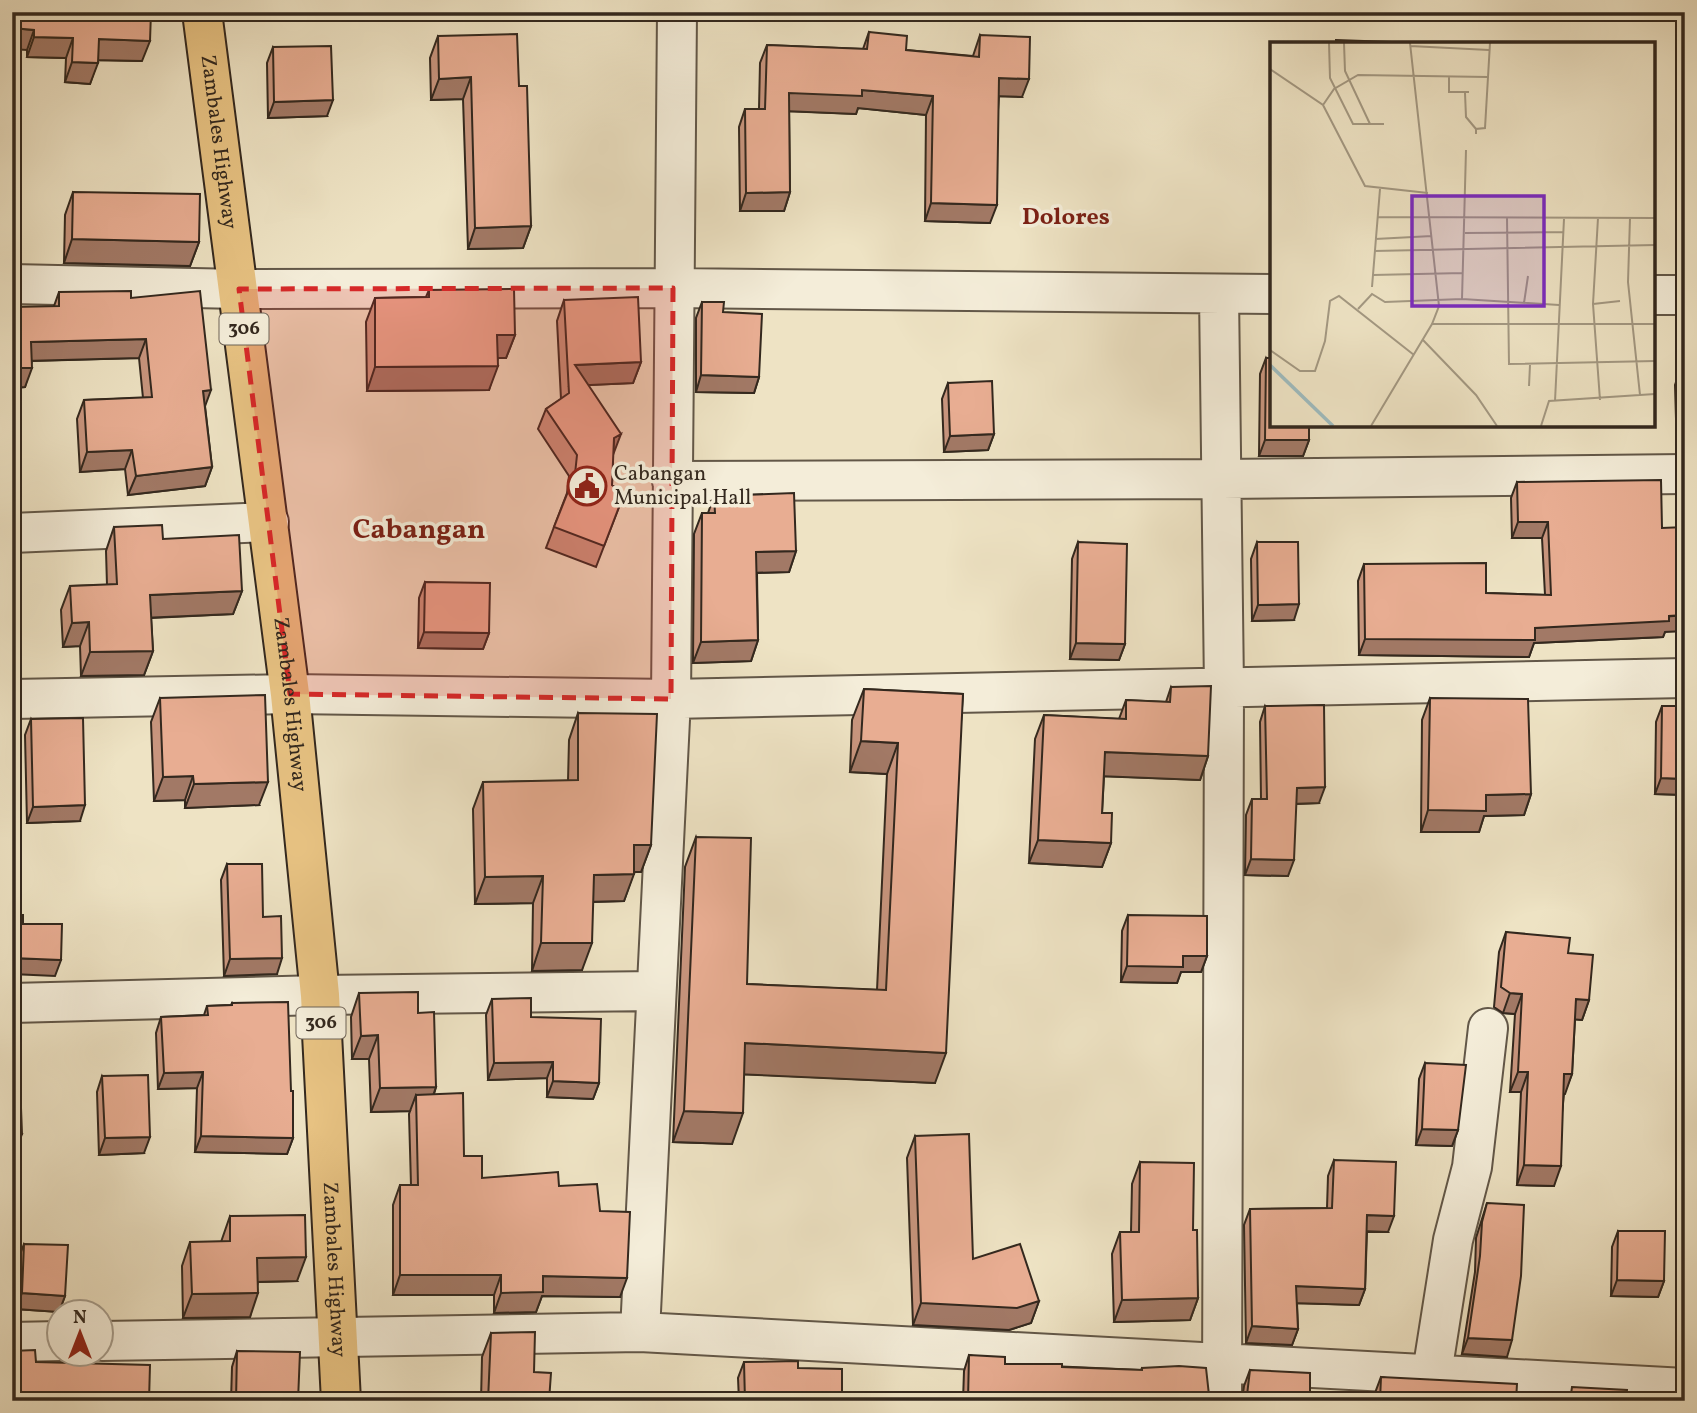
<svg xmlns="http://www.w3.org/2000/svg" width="1697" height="1413" font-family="Vollkorn,serif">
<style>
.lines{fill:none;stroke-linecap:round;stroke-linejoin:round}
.street-casing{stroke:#625748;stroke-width:42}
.primary-casing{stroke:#33281e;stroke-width:42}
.street{stroke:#f4edd9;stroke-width:38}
.primary{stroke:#e7c282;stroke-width:38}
.wall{fill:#c8957e;stroke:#33281e;stroke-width:2}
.shaded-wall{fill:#a27966;stroke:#33281e;stroke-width:2}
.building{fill:#e8ad92;stroke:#33281e;stroke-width:2}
.marked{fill:#d62828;fill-opacity:0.2;stroke:#d62828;stroke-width:5;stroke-dasharray:14 9;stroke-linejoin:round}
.labels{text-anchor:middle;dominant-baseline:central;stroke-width:7;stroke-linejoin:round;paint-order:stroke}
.shield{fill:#f4edd9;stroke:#6d6356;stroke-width:2}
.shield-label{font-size:19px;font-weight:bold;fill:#33281e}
.street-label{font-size:21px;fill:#33281e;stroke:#f4edd9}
.poi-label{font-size:21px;fill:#33281e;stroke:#f4edd9;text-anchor:start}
.quarter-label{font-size:24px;font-weight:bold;fill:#7a1f14;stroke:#f4edd9}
.district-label{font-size:28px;font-weight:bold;fill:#7a1f14;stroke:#f4edd9}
.inset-river{fill:none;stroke:#9ebbbe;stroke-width:3.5}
.inset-road{fill:none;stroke:#a39882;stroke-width:2}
.view{fill:#7b2cbf;fill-opacity:0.15;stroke:#7b2cbf;stroke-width:3.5}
.inset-edge{fill:none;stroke:#33281e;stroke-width:3.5}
</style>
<rect width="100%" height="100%" fill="#eee3c4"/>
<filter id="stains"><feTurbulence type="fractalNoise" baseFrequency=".00286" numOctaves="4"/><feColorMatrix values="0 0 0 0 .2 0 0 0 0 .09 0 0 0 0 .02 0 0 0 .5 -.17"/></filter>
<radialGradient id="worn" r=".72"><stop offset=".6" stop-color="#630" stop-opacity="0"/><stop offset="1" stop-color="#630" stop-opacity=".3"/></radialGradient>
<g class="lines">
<defs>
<path id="street" d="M12,284L239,289L673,288L1272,294
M1219,294L1224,688L1222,1401
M1653,295H1685
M672,481L1222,479L1685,474
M12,533L269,522
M12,699L290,694L671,699L1685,678
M12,1003L320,995L656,991
M640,1332L671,699L677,12
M102,1341L640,1332L1685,1388
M12,1342L60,1341
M1432,1373L1453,1240L1472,1167L1488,1028"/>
<g id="primary">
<path id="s1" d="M202,12L290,694L320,995L341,1401"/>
</g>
</defs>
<use href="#street" class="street-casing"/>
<use href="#primary" class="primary-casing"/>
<use href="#street" class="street"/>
<use href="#primary" class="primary"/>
</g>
<path class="wall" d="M12,12L142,61L98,60L90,84L65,82L66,58L27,57V50Z
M869,32L906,50L973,56L980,35L1022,97L999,96L990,223L925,221L926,115L858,108L856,114L789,111L790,192L784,211H740L739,127L745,109H759L760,63L767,45L863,49Z
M438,36L519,86L531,226L523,248L468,249L463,99L431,100L430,58Z
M273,47L327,116L268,118L267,63Z
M73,192L199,242L190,266L64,263L65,215Z
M429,290L515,335L506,358H498L489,390L367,391L366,322L375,298L426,297Z
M59,292L131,298L205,406L212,467L205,486L128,495L125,469L80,472L77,419L84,400L143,398L139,358L32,361L25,387L12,388L54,306Z
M564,300L641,362L633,383L588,385L613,454L612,485L624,494L596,567L546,548L567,493L569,476L538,429L546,409L561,399L557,321Z
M702,302L723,312L759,377L754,393L696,392V318Z
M1266,358L1309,440L1303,456H1259L1260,374Z
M1682,365H1685V453L1677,452L1675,385Z
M948,383L994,434L988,450L944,452L942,399Z
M1517,482L1665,632L1663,637L1534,643L1529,657L1359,655L1358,581L1364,564L1486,593L1545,595L1542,538H1512L1511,498Z
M714,496L796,551L789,572L757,573L758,640L751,661L693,663L694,534L702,513H708Z
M114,527L163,539L242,591L233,614L151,618L153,651L144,675L81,676L80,646L63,647L61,610L70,586L107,585L106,551Z
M1078,542L1125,644L1119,660L1070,659L1072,559Z
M1257,542L1294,620L1252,621L1251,559Z
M425,582L489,633L483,649L418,648L419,598Z
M1171,687L1208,756L1200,780L1104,776L1102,813L1111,843L1102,867L1029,863L1035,739L1044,715L1119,719L1126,700L1166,702Z
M864,689L963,694L935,1083L744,1074L732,1144L673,1142L685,867L696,837L747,984L877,990L887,774L850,772L852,720Z
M160,698L259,805L185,808V800L154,801L151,722Z
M1430,698L1531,794L1524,815L1484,816L1479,832H1421L1422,720Z
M1265,706L1319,803L1296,804L1288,876L1245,875L1246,815L1252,799H1261L1260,722Z
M1662,706H1685V795L1655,794L1656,722Z
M578,713L651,845L641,872H634L624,901L593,902L582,970L532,971L533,903L475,904L473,809L483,782L568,781L569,740Z
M31,719L80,821L27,823L25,735Z
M227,864L263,917L277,974L224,976L221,880Z
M1128,915L1207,956L1201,972H1181L1177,983L1121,982L1122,931Z
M1506,932L1568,953L1589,1000L1582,1020L1575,1019L1572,1074L1564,1094L1554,1186L1517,1185L1521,1092H1510L1515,1014L1503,1013L1494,1007L1499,952Z
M359,993L418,1013L436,1087L434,1094L464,1156L482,1178L559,1186L600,1211L620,1297L542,1296L536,1312L494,1313V1295H393V1205L400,1185H411L409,1114L410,1111L371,1112L369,1059H352L351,1017Z
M492,999L531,1017L599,1083L593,1099L547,1097V1078L488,1080L486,1015Z
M232,1003L293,1138L287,1154L195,1152L197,1088L158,1089L156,1033L161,1017L204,1015L207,1006L231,1005Z
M1425,1063L1458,1130L1452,1146L1416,1145L1419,1079Z
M102,1076L144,1153L99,1155L97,1092Z
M915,1136L973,1259L1039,1301L1031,1323L1009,1330L913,1325L907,1158Z
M1334,1160L1388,1232H1367L1365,1289L1359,1305L1297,1303L1298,1329L1292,1345L1246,1343L1244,1225L1250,1209L1327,1208L1328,1176Z
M1140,1162L1193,1230L1198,1298L1190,1320L1114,1322L1112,1254L1120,1232H1131L1132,1184Z
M1487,1203L1507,1357L1462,1354L1475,1272L1476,1238Z
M230,1216L297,1281L258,1282L250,1317L183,1318L182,1266L190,1242H221Z
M1618,1231L1664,1281L1658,1297L1611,1296L1612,1247Z
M24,1244L65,1296L59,1312L16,1309L18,1260Z
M491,1333L534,1372L549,1401H481L482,1357Z
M237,1351L298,1401H231L232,1367Z
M969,1355L1005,1364L1141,1370L1142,1368L1209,1395L1214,1401H963L964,1371Z
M744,1362L798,1368L842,1401H739L738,1378Z
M1250,1370L1310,1401L1242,1400L1244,1386Z
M1381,1377L1516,1401H1375V1393Z"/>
<path class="shaded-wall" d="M702,12H742L740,17H700Z
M12,28L34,30L27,50L12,49Z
M34,37L73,38L66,58L27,57Z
M99,39L150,41L142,61L91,60Z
M72,62L98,63L90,84L65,82Z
M471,77L463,99L431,100L439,79Z
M999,78L1029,79L1022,97L992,96Z
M862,90L933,96L926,115L858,108L856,114L783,111L789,93Z
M333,100L327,116L268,118L274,102Z
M790,192L784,211H740L746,193Z
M931,203L997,205L990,223L925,221Z
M531,226L523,248L468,249L475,228Z
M72,239L199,242L190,266L64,263Z
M497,335H515L506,358H489Z
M146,339L139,358L24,361L31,342Z
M641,362L633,383L569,386L575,365Z
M498,366L489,390L367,391L375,367Z
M12,368H32L25,387L12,388Z
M701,375L759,377L754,393L696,392Z
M211,390L204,409L203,391Z
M1506,425H1538L1506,427Z
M1684,432L1685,453L1677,452Z
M621,434L613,455L614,438Z
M994,434L988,450L944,452L950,436Z
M1265,440H1309L1303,456H1259Z
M132,450L125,469L80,472L87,452Z
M212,467L205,486L128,495L136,476Z
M1518,522H1548L1542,538H1512Z
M796,551L789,572L748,573L756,552Z
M242,591L233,614L142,618L150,595Z
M1299,604L1294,620L1252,621L1258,605Z
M1685,615V631L1665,632L1663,637L1534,643L1529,657L1359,655L1365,639L1535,628Z
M89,622L80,646L63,647L72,623Z
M424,632L489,633L483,649L418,648Z
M758,640L751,661L693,663L701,642Z
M1076,643L1125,644L1119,660L1070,659Z
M153,651L144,675L81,676L90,652Z
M861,741L898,743L887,774L850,772Z
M1105,752L1208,756L1200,780L1097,776Z
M193,776L185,800L154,801L163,777Z
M1661,778L1685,779V795L1655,794Z
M268,782L259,805L185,808L194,784Z
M1325,787L1319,803L1291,804L1297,788Z
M1531,794L1524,815L1484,816L1479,832H1421L1428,810L1486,795Z
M85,805L80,821L27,823L33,807Z
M1038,840L1111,843L1102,867L1029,863Z
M634,845H651L641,872H624Z
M1251,859L1294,860L1288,876L1245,875Z
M634,874L624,901L584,902L594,875Z
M543,876L533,903L475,904L485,877Z
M541,943H592L582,970L532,971Z
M1183,956H1207L1201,972H1181L1177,983L1121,982L1127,966Z
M12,958L61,960L55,976L12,974Z
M282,958L277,974L224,976L230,959Z
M1510,993L1522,994L1515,1014L1503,1013Z
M1576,999L1589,1000L1582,1020L1569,1019Z
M378,1035L369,1059H352L361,1036Z
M745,1043L946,1053L935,1083L734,1074Z
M553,1062L547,1078L488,1080L494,1063Z
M203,1072L197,1088L158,1089L164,1073Z
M1518,1072H1528L1521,1092H1510Z
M1564,1074H1572L1565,1094H1557Z
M553,1081L599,1083L593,1099L547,1097Z
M436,1087L428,1110L416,1095L410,1111L371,1112L380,1088Z
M684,1111L743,1113L732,1144L673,1142Z
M1422,1129L1458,1130L1452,1146L1416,1145Z
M12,1134H22L16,1150H12Z
M201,1136L293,1138L287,1154L195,1152Z
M150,1137L144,1153L99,1155L105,1138Z
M1524,1165L1561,1166L1554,1186L1517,1185Z
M1367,1215L1394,1216L1388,1232L1361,1231Z
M306,1257L297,1281L249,1282L257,1258Z
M400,1275H501L494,1295H393Z
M543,1276L627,1278L620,1297L542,1296L536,1312L494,1313L501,1293Z
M1617,1280L1664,1281L1658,1297L1611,1296Z
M1296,1286L1365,1289L1359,1305L1290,1303Z
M22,1293L65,1296L59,1312L16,1309Z
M258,1293L250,1317L183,1318L192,1294Z
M1198,1298L1190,1320L1114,1322L1122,1300Z
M1039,1301L1031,1323L1009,1330L913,1325L921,1303Z
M1252,1326L1298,1329L1292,1345L1246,1343Z
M1468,1338L1512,1340L1507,1357L1462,1354Z"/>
<path class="building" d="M12,12H151L150,41L99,39L98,63L72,62L73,38L34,37V30L12,28Z
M869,32L907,36L906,50L979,57L980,35L1030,37L1029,79L999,78L997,205L931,203L933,96L862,90V96L789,93L790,192L746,193L745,109H765L767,45L867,49Z
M517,34L519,86H527L531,226L475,228L471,77L439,79L438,36Z
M1336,40L1391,42V44H1336Z
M331,46L333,100L274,102L273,47Z
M73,192L200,194L199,242L72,239Z
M514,289L515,335H497L498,366L375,367V298L429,297V290Z
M131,291V298L200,291L211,390L203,391L212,467L136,476L132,450L87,452L84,400L152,397L146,339L31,342L32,368H12V307L59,306V292Z
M638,297L641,362L575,365L621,434L614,438L612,485L624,494L604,546L554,527L575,474L577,455L546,409L569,393L564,300Z
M702,302H724L723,312L762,314L759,377L701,375Z
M1266,358H1272V425H1309V440H1265Z
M1682,365H1685V432H1684Z
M992,381L994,434L950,436L948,383Z
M1661,480L1662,528L1685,527V615L1669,616V621L1535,628V640L1365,639L1364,564L1486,563V593L1551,595L1548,522H1518L1517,482Z
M794,493L796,551L756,552L758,640L701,642L702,513H715L714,496Z
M162,525L163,539L239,535L242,591L150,595L153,651L90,652L89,622L72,623L70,586L117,584L114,527Z
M1078,542L1127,544L1125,644L1076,643Z
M1257,542H1298L1299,604L1258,605Z
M425,582L490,583L489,633L424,632Z
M1211,686L1208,756L1105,752L1102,813H1112L1111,843L1038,840L1044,715L1126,719V700L1170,702L1171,687Z
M864,689L963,694L946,1053L745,1043L743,1113L684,1111L696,837L751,838L747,984L886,990L898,743L861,741Z
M265,695L268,782L194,784L193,776L163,777L160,698Z
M1430,698L1528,699L1531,794L1486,795V811L1428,810Z
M1324,705L1325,787L1297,788L1294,860L1251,859L1252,799H1267L1265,706Z
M1662,706H1685V779L1661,778Z
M578,713L657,714L651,845H634V874L594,875L592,943H541L543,876L485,877L483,782L578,780Z
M83,718L85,805L33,807L31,719Z
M227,864H262L263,917L281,916L282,958L230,959Z
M12,915H23V924H62L61,960L12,958Z
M1128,915L1207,916V956H1183V967L1127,966Z
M1506,932L1570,938L1568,953L1593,955L1589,1000L1576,999L1572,1074H1564L1561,1166L1524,1165L1528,1072H1518L1522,994L1510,993L1501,987Z
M418,992V1013L434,1012L436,1087L380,1088L378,1035L361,1036L359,993Z
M531,998V1017L601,1019L599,1083L553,1081V1062L494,1063L492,999Z
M288,1002L291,1091H293V1138L201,1136L203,1072L164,1073L161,1017L208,1015L207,1006L232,1005V1003Z
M12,1039L15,1108H21L22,1134H12Z
M1425,1063L1466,1065L1458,1130L1422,1129Z
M148,1075L150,1137L105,1138L102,1076Z
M463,1093L464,1156H482V1178L558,1172L559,1186L597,1184L600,1211L630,1212L627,1278L543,1276V1292L501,1293V1275H400V1185H418L416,1095Z
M969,1134L973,1259L1020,1244L1039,1301L1017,1308L921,1303L915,1136Z
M1334,1160L1396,1162L1394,1216L1367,1215L1365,1289L1296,1286L1298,1329L1252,1326L1250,1209L1332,1208Z
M1140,1162L1194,1163L1193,1230H1197L1198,1298L1122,1300L1120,1232H1139Z
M1487,1203L1524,1205L1521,1276L1512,1340L1468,1338L1480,1256L1482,1222Z
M305,1215L306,1257L257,1258L258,1293L192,1294L190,1242L230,1241V1216Z
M1618,1231H1665L1664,1281L1617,1280Z
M24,1244L68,1245L65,1296L22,1293Z
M535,1332L534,1372L551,1373L549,1401H488L491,1333Z
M35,1350L36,1362L150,1365L149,1401H12V1351Z
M237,1351L300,1352L298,1401H236Z
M969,1355L1005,1357V1364H1062V1367L1142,1370V1368L1179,1366L1206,1368L1209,1395L1214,1401H968Z
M798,1361V1368L842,1369V1401H745L744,1362Z
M1250,1370L1310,1373V1401H1242L1247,1395Z
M1381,1377L1517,1384L1516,1401H1380Z
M1572,1387L1627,1390L1626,1401H1570Z"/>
<path class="marked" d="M673,288L671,699L290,694L239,289Z"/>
<defs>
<symbol id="civic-ring" viewBox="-11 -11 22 22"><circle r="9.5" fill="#f4edd9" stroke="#8f2418" stroke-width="1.5"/><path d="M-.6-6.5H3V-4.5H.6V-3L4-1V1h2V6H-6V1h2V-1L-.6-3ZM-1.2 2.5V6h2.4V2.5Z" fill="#8f2418"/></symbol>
</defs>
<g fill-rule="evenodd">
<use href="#civic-ring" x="565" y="464" width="44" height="44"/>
</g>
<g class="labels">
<g class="shield">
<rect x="219.5" y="313.5" width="49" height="31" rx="5"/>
<rect x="296.5" y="1007.5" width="49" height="31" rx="5"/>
</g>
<g class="shield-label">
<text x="244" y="329">306</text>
<text x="321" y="1023">306</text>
</g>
<g class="street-label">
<text stroke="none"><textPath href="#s1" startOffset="131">Zambales Highway</textPath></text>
<text stroke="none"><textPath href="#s1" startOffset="698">Zambales Highway</textPath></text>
<text stroke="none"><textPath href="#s1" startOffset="1265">Zambales Highway</textPath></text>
</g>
<g class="poi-label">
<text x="614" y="474">Cabangan<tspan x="614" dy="24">Municipal Hall</tspan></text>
</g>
<g class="quarter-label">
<text x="1066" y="218">Dolores</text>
</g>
<g class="district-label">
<text x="419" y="530">Cabangan</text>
</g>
</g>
<g transform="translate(1270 42)">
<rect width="385" height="385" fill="#eee3c4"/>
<path class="inset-river" d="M0,323L63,384"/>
<path class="inset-road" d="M59,1L60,36L83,82H114M74,1L75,29L100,82M140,4L219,8M0,27L53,63L95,144L158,151M179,35V50H199M195,51L196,75L206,87M53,63L64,47L88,33L218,35M206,92V87L215,86L220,1M108,175L385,176M237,176L239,322L385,319M328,176L323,262L330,358M360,176L358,240L370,353M195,191L293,190M105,197L162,194M104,209L385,203M103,233L193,231M102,245L110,147M192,257L196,108M254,261L258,234M323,262L350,259M88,267L102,252L115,260L192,257L289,263M162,282H385M153,298L206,353L227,384M0,308L30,329H45L55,299L60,259L69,254L144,313M259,344L260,323M285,359L294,177M101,384L162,282L169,264L140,1M271,384L279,359L385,352"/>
<path class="view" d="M142,154H274V264H142Z"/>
<rect width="385" height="385" class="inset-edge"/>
</g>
<rect width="1697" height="1413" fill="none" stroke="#eee3c4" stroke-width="42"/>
<rect x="14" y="14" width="1669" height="1385" fill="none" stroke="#33281e" stroke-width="3.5"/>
<rect x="21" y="21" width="1655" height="1371" fill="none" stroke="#33281e" stroke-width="2"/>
<g transform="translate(80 1333)"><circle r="33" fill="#f4edd9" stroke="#a79e8e" stroke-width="2"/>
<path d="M0-5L12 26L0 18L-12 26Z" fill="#8f2418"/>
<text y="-10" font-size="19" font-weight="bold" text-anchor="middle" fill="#33281e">N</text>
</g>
<rect width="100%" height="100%" filter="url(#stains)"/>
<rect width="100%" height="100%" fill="url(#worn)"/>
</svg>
